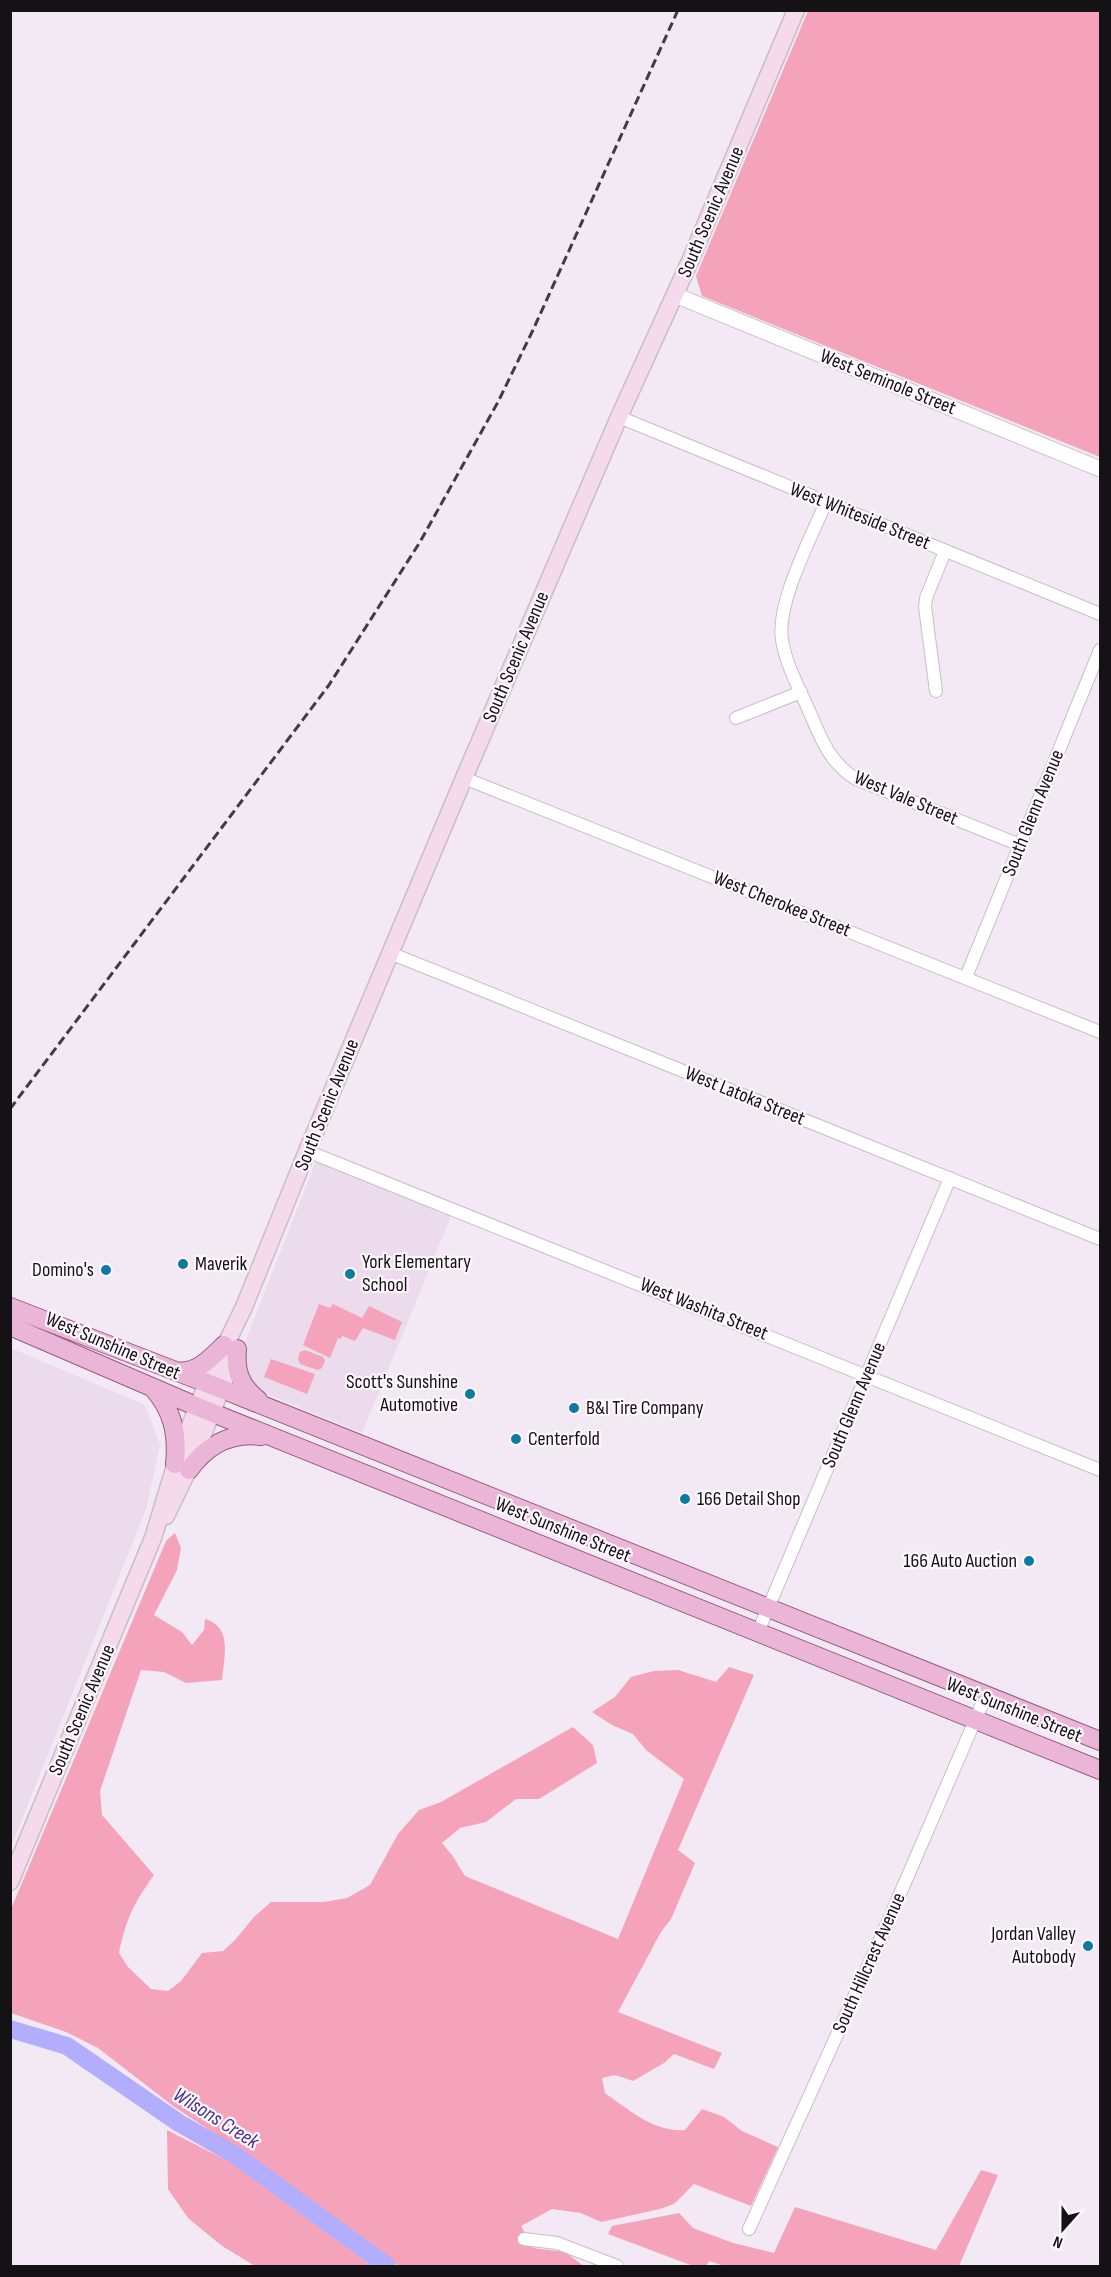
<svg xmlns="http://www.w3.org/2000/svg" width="1111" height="2277" font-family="'Sofia Sans Condensed',sans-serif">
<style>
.built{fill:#ebdbec}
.green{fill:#f4a3ba}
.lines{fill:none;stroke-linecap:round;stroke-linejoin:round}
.river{stroke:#b3adfe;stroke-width:18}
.minor-casing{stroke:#c8bec8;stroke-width:14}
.tertiary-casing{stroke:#c8bec8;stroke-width:17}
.secondary-casing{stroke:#c8bec8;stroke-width:19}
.primary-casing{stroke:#975b82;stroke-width:20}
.minor{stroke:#fff;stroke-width:12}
.tertiary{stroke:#fff;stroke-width:15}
.secondary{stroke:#f5daeb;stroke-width:16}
.primary{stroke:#ebb5d7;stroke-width:18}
.rail{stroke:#403c40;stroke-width:3;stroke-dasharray:9 4.5;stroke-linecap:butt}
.poi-dot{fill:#0e7aa4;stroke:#fef8fe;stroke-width:2}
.labels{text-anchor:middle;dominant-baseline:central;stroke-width:4.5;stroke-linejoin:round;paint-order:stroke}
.street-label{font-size:20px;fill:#151215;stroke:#fef8fe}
.poi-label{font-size:20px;fill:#151215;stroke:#fef8fe;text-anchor:start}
.water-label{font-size:21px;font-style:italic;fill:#45338e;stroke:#fef8fe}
</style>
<rect width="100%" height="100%" fill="#f3e9f4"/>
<path class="built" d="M316,1161L452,1214L362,1433L262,1392L249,1379L242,1364L245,1342Z
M11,1348L145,1405L160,1445L146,1509L11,1847Z"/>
<path class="green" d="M808,11H1100V457L702,296L696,276Z
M319,1304L330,1308L333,1304L362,1318L369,1306L402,1322L395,1340L363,1328L355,1341L342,1336L341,1339L338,1338L330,1358L303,1345Z
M305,1350L323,1357L325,1361L322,1368L318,1370L300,1364L298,1358L300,1352Z
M271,1359L315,1374L307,1394L264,1377Z
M175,1533L181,1548L177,1570L154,1615L182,1632L192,1645L204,1630L205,1619C233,1627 224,1657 222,1680L186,1683L164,1672L141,1670L100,1791L102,1815L154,1875C134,1903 126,1919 119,1953L128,1967L151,1989L168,1991L181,1981L202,1953L223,1951L235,1940L254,1917L271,1902H324L347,1898L370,1885L398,1834L419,1810L441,1802L573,1727L593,1745L597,1763L539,1799H516L486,1822L460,1828L442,1843L452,1855L465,1876L618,1939L684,1779L646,1750L633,1734L612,1725L592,1712L615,1697L631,1677L654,1671L678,1670L716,1682L729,1667L754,1675L678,1850L695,1863L671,1919L661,1932L618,2012L722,2053L714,2069L674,2054L664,2063L633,2081L615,2075L602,2078L605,2093C628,2109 655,2133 685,2130L702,2109L724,2117L742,2131L778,2147L751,2206L694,2184L674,2204L660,2209L601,2222L581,2213L552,2209L521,2226L533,2248L565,2252L584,2266H399L250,2157L173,2106L98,2048L66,2032L11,2013V1909L166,1541Z
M167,2130L230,2162L372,2266H255L222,2246L188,2218L168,2189Z
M981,2170L998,2175L959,2266H724L709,2261L706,2266H693L608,2234L612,2226L679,2213L693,2228L733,2243L774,2253L795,2207L936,2250Z"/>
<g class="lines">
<path class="river" d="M10,2029L67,2046L179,2123L235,2155L387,2266"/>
<defs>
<path id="minor" d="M619,417L1100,614
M826,502C811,538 776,603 782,640C786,665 800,690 810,713C821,739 830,763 856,779L1020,845
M936,691L925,607L926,598L945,551
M736,718L801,692
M464,778L1100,1032
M390,953L1100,1239
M966,977L1100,650
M307,1151L1100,1470
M758,1632L950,1178
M749,2229L884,1931L986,1695
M524,2239L557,2243L617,2266"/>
<path id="tertiary" d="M675,295L1100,469"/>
<path id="secondary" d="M166,1516L192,1462L237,1349
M10,1882L153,1538L178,1456L207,1383L244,1307L307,1151L464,778L619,417L690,261L796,10"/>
<path id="primary" d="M10,1307L222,1389L1100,1741
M10,1326L198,1407L1100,1770
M237,1349C235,1371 240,1386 258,1400
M175,1371C196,1375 211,1358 224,1345
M153,1388C173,1411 178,1434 175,1464
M189,1470C206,1446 230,1432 261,1436"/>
</defs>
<use href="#minor" class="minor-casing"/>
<use href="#tertiary" class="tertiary-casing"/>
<use href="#secondary" class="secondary-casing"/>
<use href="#primary" class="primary-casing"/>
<use href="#minor" class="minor"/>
<use href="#tertiary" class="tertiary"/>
<use href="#secondary" class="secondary"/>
<use href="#primary" class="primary"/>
<path class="rail" d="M10,1109L329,685L420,542L498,402L533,330L678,10"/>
</g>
<g class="poi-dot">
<circle cx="183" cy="1264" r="6"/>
<circle cx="106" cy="1270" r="6"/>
<circle cx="350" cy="1274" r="6"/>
<circle cx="470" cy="1394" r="6"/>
<circle cx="574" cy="1408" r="6"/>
<circle cx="516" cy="1439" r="6"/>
<circle cx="685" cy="1499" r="6"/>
<circle cx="1029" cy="1561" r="6"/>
<circle cx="1088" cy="1946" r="6"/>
</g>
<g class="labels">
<g class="street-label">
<text transform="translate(711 212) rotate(-67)">South Scenic Avenue</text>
<text transform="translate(888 382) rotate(22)">West Seminole Street</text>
<text transform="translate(860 516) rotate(22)">West Whiteside Street</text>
<text transform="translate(516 657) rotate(-67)">South Scenic Avenue</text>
<text transform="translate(906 798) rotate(23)">West Vale Street</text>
<text transform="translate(1033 813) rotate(-68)">South Glenn Avenue</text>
<text transform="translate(782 904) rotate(22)">West Cherokee Street</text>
<text transform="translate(745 1096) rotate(22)">West Latoka Street</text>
<text transform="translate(327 1105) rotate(-68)">South Scenic Avenue</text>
<text transform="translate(704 1309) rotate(22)">West Washita Street</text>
<text transform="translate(113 1346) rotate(23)">West Sunshine Street</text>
<text transform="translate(854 1405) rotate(-67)">South Glenn Avenue</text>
<text transform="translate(563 1530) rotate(22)">West Sunshine Street</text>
<text transform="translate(82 1710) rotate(-67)">South Scenic Avenue</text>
<text transform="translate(1014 1710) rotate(22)">West Sunshine Street</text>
<text transform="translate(869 1963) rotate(-66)">South Hillcrest Avenue</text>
</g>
<g class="poi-label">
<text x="362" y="1262">York Elementary<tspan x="362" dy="23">School</tspan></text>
<text x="195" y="1264">Maverik</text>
<text x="94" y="1270" text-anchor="end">Domino's</text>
<text x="458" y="1382" text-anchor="end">Scott's Sunshine<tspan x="458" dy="23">Automotive</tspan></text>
<text x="586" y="1408">B&amp;I Tire Company</text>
<text x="528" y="1439">Centerfold</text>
<text x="697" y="1499">166 Detail Shop</text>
<text x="1017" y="1561" text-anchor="end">166 Auto Auction</text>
<text x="1076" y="1934" text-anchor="end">Jordan Valley<tspan x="1076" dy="23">Autobody</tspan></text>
</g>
<g class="water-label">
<text transform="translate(216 2118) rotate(32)">Wilsons Creek</text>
</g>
</g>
<rect width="1111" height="2277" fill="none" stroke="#151215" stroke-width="24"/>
<g transform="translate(1063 2229) rotate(201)" stroke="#fef8fe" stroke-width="4.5" paint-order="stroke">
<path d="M0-4.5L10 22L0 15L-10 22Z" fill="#151215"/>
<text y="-9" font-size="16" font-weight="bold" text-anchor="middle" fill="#151215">N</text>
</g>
</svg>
